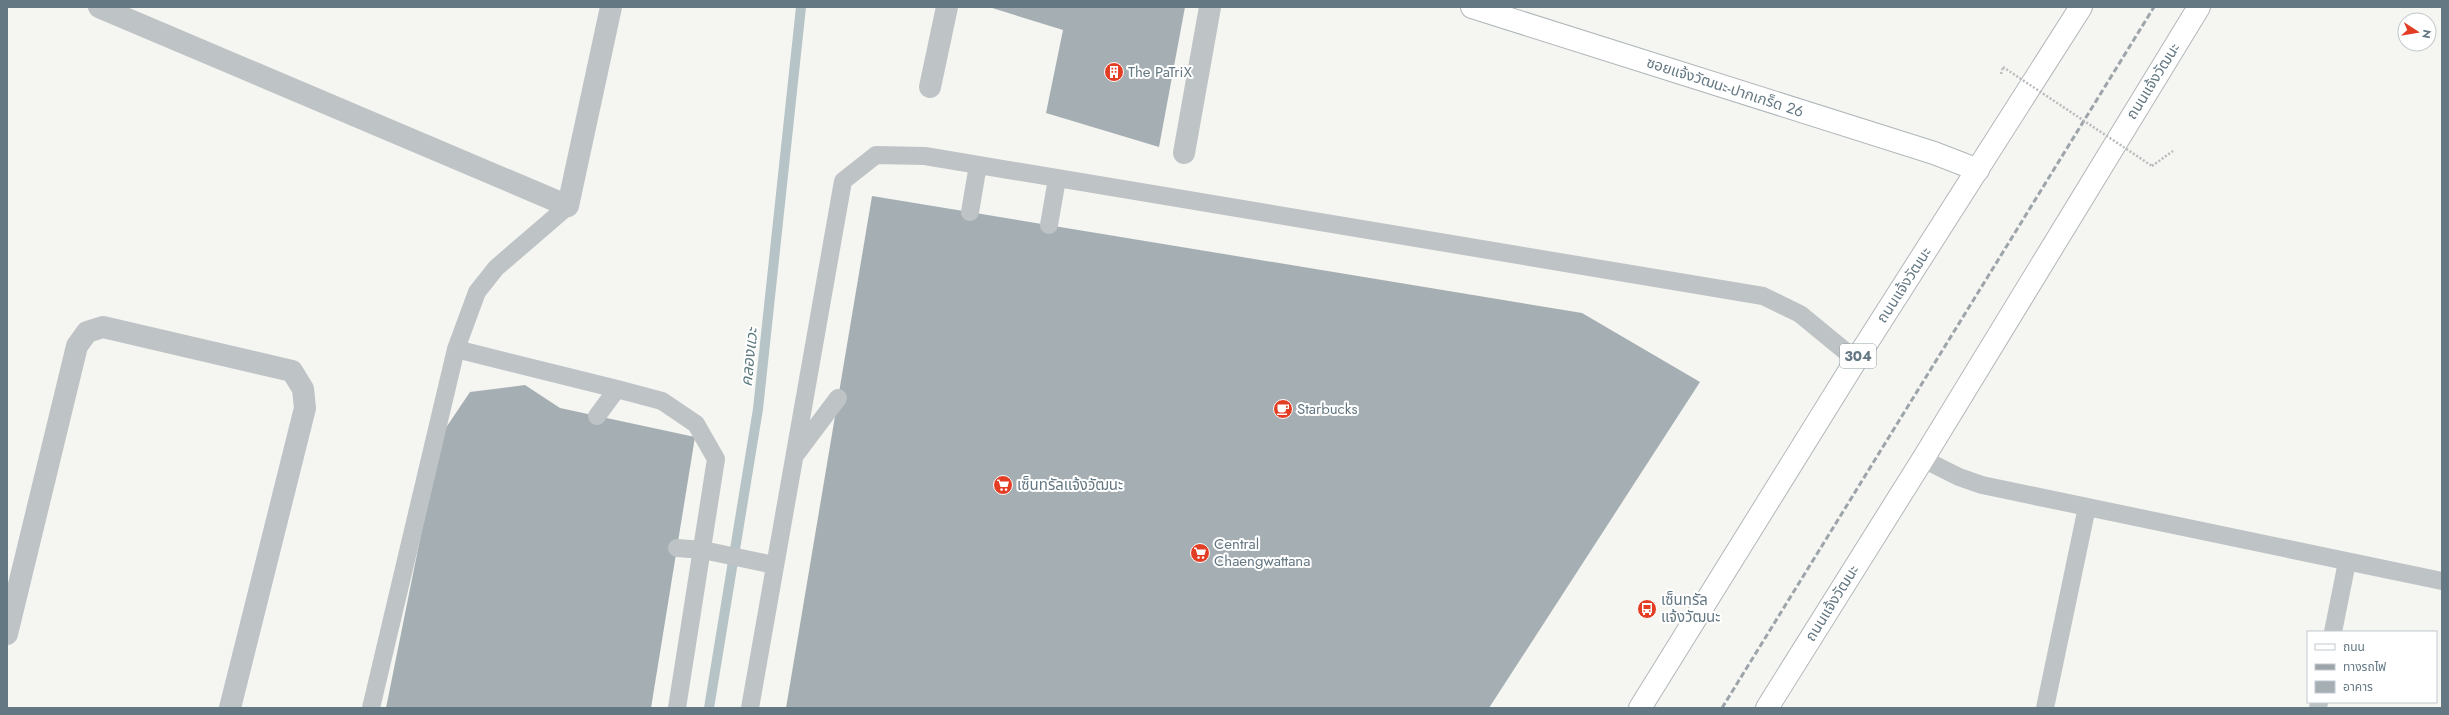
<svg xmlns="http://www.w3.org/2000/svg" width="2449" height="715" font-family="Jost,'Noto Sans Thai',sans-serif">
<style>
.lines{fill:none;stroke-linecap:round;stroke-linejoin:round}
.stream{stroke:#b6c4c7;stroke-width:10}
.building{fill:#a5afb3}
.secondary-casing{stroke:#b0b7ba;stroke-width:24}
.primary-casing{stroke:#b1b7ba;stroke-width:24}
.path{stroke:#b8bbbd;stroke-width:2.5;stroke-dasharray:2 2;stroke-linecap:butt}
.lane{stroke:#bec3c6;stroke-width:18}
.street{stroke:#bec3c6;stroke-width:22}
.secondary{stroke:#fff;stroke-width:22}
.primary{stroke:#fff;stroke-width:22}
.rail{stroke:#9da5aa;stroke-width:3;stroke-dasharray:6 3;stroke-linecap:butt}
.path-bridge{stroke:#b8bbbd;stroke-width:2.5;stroke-dasharray:2 2;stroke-linecap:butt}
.labels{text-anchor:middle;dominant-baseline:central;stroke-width:4;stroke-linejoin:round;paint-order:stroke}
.shield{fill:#fff;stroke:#92a0a8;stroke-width:1}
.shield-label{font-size:14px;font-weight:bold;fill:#647883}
.poi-label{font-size:15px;fill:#647883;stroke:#fff;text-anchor:start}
.street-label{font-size:15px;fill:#647883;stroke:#fff}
.water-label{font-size:16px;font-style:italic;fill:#5f7b7f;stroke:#fff}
</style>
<rect width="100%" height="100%" fill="#f5f5f1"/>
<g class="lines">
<path class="stream" d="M709,708L758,409L801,7"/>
</g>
<path class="building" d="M989,7H1185L1159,147L1046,113L1063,30Z
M872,196L1582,313L1700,382L1489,708H786Z
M525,385L560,408L695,437L651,708H386L441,435L470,392Z"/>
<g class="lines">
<defs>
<path id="secondary" d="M1472,7L1934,153L1978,170"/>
<path id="primary" d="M1640,708L1856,360L2081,7
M1767,708L1923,459L2199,7"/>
</defs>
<use href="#secondary" class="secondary-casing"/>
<use href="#primary" class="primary-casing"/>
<path class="path" d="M2001,74L2003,67
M2152,166L2173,151"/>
<path class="lane" d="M970,212L978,165
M1049,225L1057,179
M456,349L617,389
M597,416L617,389L662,401L696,424L716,459L677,708
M796,454L838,398
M1923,459L1959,477L1982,485L2442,581
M677,548L703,550L774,565
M2333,632L2347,562
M371,708L456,349L477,292L496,268L568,206
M750,708L843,181L876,155L925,156L1763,296L1800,314L1856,360
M2045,708L2087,507
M2318,708L2319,702"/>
<path class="street" d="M99,7L568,206L611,7
M930,87L947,7
M1184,153L1210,7
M7,634L77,346L87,332L103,327L292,371L303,389L305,408L230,708"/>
<use href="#secondary" class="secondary"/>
<use href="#primary" class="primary"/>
<path class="rail" d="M1722,708L2154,7"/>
<path class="path-bridge" d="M2003,67L2152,166"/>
</g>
<defs>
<symbol id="building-disc" viewBox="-11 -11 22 22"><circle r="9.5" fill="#e33d24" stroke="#fff"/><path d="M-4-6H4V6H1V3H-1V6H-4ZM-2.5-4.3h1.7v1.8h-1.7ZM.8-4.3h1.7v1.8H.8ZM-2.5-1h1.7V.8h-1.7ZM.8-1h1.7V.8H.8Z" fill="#fff"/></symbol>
<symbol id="cafe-disc" viewBox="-11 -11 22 22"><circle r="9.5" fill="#e33d24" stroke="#fff"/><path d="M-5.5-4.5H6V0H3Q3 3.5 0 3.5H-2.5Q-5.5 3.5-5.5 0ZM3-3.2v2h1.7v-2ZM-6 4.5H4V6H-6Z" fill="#fff"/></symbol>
<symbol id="supermarket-disc" viewBox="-11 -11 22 22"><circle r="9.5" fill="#e33d24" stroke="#fff"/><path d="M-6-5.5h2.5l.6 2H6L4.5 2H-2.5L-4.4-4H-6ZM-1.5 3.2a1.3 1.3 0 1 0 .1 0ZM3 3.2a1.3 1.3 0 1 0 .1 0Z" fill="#fff"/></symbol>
<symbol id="bus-disc" viewBox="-11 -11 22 22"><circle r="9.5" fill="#e33d24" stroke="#fff"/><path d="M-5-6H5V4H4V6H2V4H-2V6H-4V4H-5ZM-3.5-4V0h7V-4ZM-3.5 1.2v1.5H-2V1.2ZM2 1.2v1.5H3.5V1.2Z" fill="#fff"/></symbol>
</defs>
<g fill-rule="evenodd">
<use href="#building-disc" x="1103" y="61" width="22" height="22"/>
<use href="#cafe-disc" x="1272" y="398" width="22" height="22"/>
<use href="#supermarket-disc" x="992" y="474" width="22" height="22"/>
<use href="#supermarket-disc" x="1189" y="542" width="22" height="22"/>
<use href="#bus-disc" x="1636" y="598" width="22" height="22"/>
</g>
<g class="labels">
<rect class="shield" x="1840" y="344" width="36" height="24" rx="3"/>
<g class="shield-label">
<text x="1858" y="356">304</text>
</g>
<g class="poi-label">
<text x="1128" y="72">The PaTriX</text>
<text x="1297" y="409">Starbucks</text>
<text x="1017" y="485">เซ็นทรัลแจ้งวัฒนะ</text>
<text x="1214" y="544">Central<tspan x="1214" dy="17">Chaengwattana</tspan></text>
<text x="1661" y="600">เซ็นทรัล<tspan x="1661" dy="17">แจ้งวัฒนะ</tspan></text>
</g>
<g class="street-label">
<text transform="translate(2153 81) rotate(-58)">ถนนแจ้งวัฒนะ</text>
<text transform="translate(1725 87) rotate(18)">ซอยแจ้งวัฒนะ-ปากเกร็ด 26</text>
<text transform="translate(1904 285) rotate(-57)">ถนนแจ้งวัฒนะ</text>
<text transform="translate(1832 603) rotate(-58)">ถนนแจ้งวัฒนะ</text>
</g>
<g class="water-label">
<text transform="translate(749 357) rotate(-84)">คลองแวะ</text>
</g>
</g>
<rect width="2449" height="715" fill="none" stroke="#647883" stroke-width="16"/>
<rect x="2307" y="631" width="130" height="72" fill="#ffffff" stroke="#c1c9cd"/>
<rect x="2315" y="644" width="20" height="6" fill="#ffffff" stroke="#c1c9cd"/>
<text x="2343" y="651" font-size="12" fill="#647883">ถนน</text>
<rect x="2315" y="664" width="20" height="6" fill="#9da5aa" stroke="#c1c9cd"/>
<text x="2343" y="671" font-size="12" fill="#647883">ทางรถไฟ</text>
<rect x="2315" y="681" width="20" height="12" fill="#a5afb3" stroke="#c1c9cd"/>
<text x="2343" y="691" font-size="12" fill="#647883">อาคาร</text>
<g transform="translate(2417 32) rotate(102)"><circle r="19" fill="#ffffff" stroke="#c1c9cd"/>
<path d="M0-3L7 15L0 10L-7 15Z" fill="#e33d24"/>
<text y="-6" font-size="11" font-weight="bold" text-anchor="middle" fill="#647883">N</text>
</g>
</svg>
